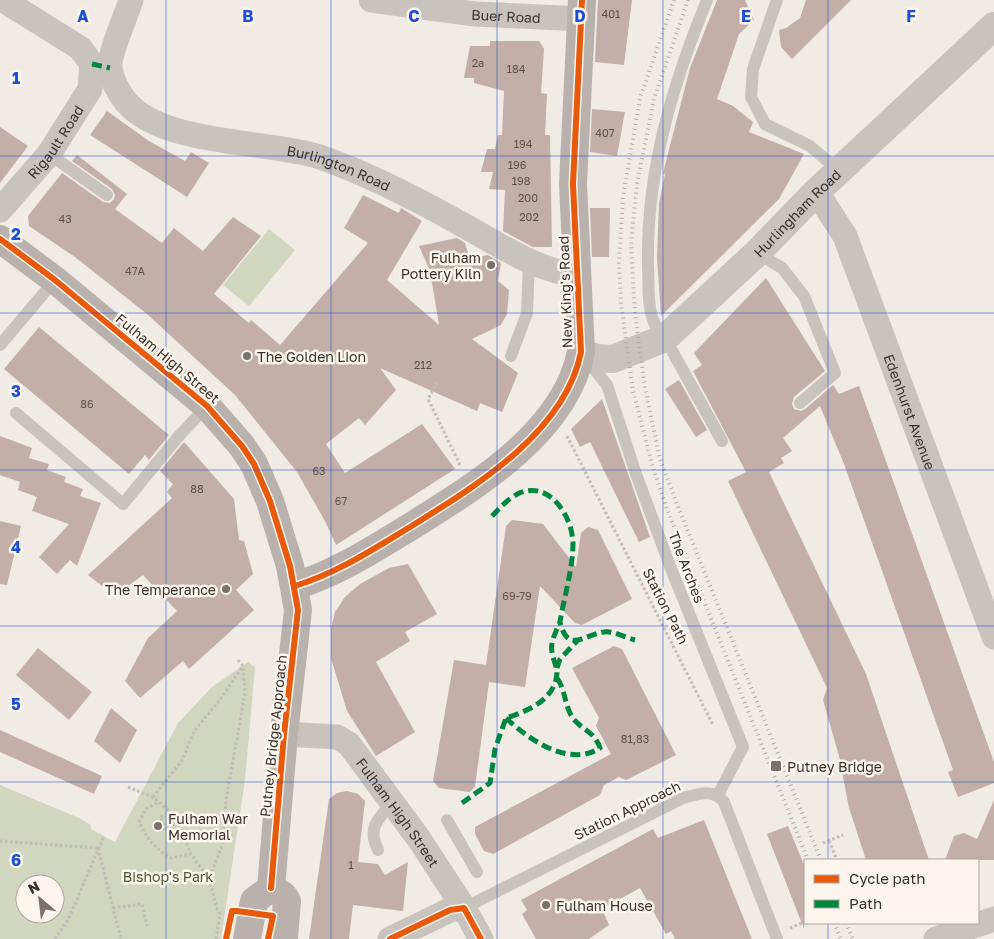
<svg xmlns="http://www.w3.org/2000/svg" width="994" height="939" font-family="'Golos Text',sans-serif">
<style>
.green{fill:#d1d6bf;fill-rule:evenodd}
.building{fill:#c3afa7}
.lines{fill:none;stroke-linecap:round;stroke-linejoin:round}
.path{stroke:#c2bbb6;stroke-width:3;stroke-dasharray:2.5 2.5;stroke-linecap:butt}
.service{stroke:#c9c3be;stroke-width:12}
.minor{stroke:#c9c3be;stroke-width:25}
.tertiary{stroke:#c9c3be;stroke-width:28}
.primary{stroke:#b8b1ad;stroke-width:28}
.rail{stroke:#b1aca8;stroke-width:4;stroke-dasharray:1 4;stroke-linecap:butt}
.quiet{stroke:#00873e;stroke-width:5;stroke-dasharray:10 5;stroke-linecap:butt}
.cycleway-casing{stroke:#fbf5ee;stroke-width:9}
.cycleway{stroke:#e8590c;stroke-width:6}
.grid{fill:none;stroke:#1d4ed8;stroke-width:1;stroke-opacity:0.55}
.poi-dot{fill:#7a716c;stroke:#fbf5ee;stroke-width:2}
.labels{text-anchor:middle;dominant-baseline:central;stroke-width:5;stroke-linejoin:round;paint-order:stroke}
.number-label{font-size:11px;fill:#5d504a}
.street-label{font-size:14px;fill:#3b302b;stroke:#fbf5ee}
.poi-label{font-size:14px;fill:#3b302b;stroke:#fbf5ee;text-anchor:start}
.park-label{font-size:14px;fill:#4a5a2e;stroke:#fbf5ee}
.grid-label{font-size:16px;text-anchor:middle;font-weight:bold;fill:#1d4ed8;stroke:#fbf5ee;stroke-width:5;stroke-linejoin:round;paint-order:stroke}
</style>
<rect width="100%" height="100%" fill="#f0ebe5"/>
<path class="green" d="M269,229L295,250L249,306L223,285Z
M248,662L255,667L245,780L221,939H0V785L79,818L91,825V829L115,842L178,723L212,687ZM25,884H55V914H25Z"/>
<path class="building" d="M598,0H632L624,65L595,62Z
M717,0H745L754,20L739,34L717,99L733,106L753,122L749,132L804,154L779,199L661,316L657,258L659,203L665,174H663L665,165L690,68Z
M806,0H851L792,59L781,47L779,30L786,28L800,18Z
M490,41H539L544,49L541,93L547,94L545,135H550L552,247H533L503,231L505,190L489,189L493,172H481L487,149H495L498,135H502L504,91L474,83V78H464L470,46H490Z
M592,109L625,112L617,156L590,152Z
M107,111L149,141L185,161L191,152L209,163L187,197L90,135Z
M0,127L28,146L0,183Z
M77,155L127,194L115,209L162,243L174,228L203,251L233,217L261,236L214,294L249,323L251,320L280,345L368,243L344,228L363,195L399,213L401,208L422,221L387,280L439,325L430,271L419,246L457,238L465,243L470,259L488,255L501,263L498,281L509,290L507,314L501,325L472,339L518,373L502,412L480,403L477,411L380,368L396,390L365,425L359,418L326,444L345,473L422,424L455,469L336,545L326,523L297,472L235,395L147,314L75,257L29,226L28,216L62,173L103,202L110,203L114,199L115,195L112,189L72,161Z
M590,208H610L609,257H592Z
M766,278L825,371L794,397L792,404L794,409L801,411L805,409L833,385L839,394L859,386L994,762V783L958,797L948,772L953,770L844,464L820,406L783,438L792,451L781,458L784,463L769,472L866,674L929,860H866L849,808L839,756L823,700L827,688L728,481L746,472L693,371L702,365L694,353Z
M39,327L169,435L149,460L145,455L129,474L4,369Z
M679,380L707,430L696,437L665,389Z
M602,399L650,537L639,542L590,442L580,447L571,429Z
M0,436L32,448L29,458L49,464L47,470L66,477L64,482L83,489L80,496L101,503L77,566L70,560L57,574L39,557L69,524L32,511L37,497L18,490L20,482L0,475Z
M184,442L234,499L239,540L244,541L253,574L236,590L254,610L189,669L183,661L140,698L125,681L148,638L177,611L143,575L115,596L88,575L172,498L167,492L173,484L160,471Z
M512,520L543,524L576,567L581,533L588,527L598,530L632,599L582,625L575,623L540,586L525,687L489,682L475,787L469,792L439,788L433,781L454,660L486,665L506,526Z
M0,521L21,526L7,585L0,584Z
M408,564L437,614L405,632L410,641L376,662L415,732L376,756L347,711L331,658V629L335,612L345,597L360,584L389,568Z
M614,646L622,649L676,755L626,780L619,777L604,785L600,795L493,854L484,851L475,834V827L611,754L596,726L599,718L572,668Z
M38,648L92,692L69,720L16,675Z
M111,708L137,730L120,763L94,741Z
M0,730L102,776L94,794L0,752Z
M347,791L358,794L365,801L358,862L378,864L385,875L408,862L403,911L353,905L349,939H309L329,799L337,793Z
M994,800V860H945L954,836L964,833L977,839Z
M704,820L752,939H675L671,931L666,934L640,888L602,909L609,925L589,939H536L522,914L527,910L521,900L653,829L658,838Z
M788,826L805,867L804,929L767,834Z"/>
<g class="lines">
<path class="path" d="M437,382L428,399L460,465
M567,436L713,725
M128,787L153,797L169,811L178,824L191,854L208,878
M153,797L183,759L194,731L220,700L242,667
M157,803L146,809L139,822C147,838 155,849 171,858L191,854
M164,830V824L160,817L170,812
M164,830L177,822
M0,841L98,848
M829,841L837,860
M823,843L843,835
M98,848L121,939
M113,908L142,904L147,926
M790,928L802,923
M55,939L68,920L104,836
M216,939L220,914L217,909L209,878L223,844L226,800L245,693L243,666L238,660"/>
<path class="service" d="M707,0C672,86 646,172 648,266C649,283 647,306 654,322C656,328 662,333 665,338L722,441
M777,0L753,69L751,97L765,124L810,146L839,171
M49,154L107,195
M757,253L782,268L804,296L835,373L800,403
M0,345L55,280
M511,356L527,313L529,261
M587,360L607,385L636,474L670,566L743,747L718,795
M16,413L123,504L178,437L207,406
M447,820L477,872
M378,850C367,827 378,820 392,802
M464,908L683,798C698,794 713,788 724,802L777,939"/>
<g class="minor">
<path id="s1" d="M131,0C127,13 108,57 110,68C112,80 119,93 126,102C164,146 268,140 320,157C371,175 417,199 463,225C500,245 535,270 576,275"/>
<path id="s2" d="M371,0L475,14L582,19"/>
<path id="s3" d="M814,194L823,202L845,236L994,637"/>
<path id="s4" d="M0,210L49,154L90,89L92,64L80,48L3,0"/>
<path id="s5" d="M284,734L337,737L349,744L419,839L464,908L481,939"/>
<path d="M390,939L450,910L464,908"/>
<path d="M936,939L994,919"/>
</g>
<path class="tertiary" id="s6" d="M581,352L597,358L613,359L665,338L757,253L814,194L994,26"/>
<path class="primary" d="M0,239L55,280L207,406L242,446L254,464L270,501L290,566L298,610L284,734L271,888
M295,586C337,573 372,550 410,527C474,487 565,433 581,352L573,184L582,0
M271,888L283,895L287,901L284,939
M247,939L254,901L271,888"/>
<path class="rail" d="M674,0L640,98L623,197L619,263L621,303L633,391L653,468L667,509L808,860
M688,0L654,99L637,184L631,244L635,314L645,388L660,459L679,509L821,860
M834,923L841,939
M846,923L853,939"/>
<path class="quiet" d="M92,64L110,68
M492,516C498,510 504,503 511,498C544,474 572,512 573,543C573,569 564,597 560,622C568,654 583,635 604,632C612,630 626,638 635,640
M557,668L560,659L577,641
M506,718C528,739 569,768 600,748C594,729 577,729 570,713C564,701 565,688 556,677
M462,803L490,783L495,749L506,718C528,711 557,699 557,671C556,665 553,659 552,652C550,642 556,632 560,622"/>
<defs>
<path id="cycleway" d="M0,239L55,280L207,406L242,446L254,464L270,501L290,566L298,610L284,734L271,888
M295,586C337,573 372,550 410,527C474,487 565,433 581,352L573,184L582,0
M226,939L232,911H237L273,916L268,939
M390,939L450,910L464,908L481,939"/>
</defs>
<use href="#cycleway" class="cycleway-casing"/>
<use href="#cycleway" class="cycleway"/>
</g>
<path class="grid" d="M166,0V939M331,0V939M497,0V939M663,0V939M828,0V860M0,156H994M0,313H994M0,470H994M0,626H994M0,782H994M828,923V939"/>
<g class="poi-dot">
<circle cx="491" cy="265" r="5"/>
<circle cx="247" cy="356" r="5"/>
<circle cx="226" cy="589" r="5"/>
<rect x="770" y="760" width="12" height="12" rx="2.5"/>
<circle cx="158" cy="826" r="5"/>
<circle cx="546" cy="905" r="5"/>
</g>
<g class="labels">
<g class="number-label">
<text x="611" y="13">401</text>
<text x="478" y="62">2a</text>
<text x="516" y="68">184</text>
<text x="605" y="132">407</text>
<text x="523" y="143">194</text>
<text x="517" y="164">196</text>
<text x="521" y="180">198</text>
<text x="528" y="197">200</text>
<text x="529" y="216">202</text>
<text x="65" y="218">43</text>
<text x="135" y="270">47A</text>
<text x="423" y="364">212</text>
<text x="87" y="403">86</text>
<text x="319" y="470">63</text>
<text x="197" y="488">88</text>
<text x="341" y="500">67</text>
<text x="517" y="595">69-79</text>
<text x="635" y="738">81,83</text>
<text x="351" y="864">1</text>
</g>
<g class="street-label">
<text stroke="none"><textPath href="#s2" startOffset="136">Buer Road</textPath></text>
<text stroke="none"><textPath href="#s4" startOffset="88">Rigault Road</textPath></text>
<text stroke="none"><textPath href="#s1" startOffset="335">Burlington Road</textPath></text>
<text stroke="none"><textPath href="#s6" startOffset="271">Hurlingham Road</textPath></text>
<text transform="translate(565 292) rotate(-92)">New King's Road</text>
<text transform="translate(168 358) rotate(40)">Fulham High Street</text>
<text stroke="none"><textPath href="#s3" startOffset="240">Edenhurst Avenue</textPath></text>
<text transform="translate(687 567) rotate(69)">The Arches</text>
<text transform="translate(666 606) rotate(63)">Station Path</text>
<text transform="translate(273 736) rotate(-84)">Putney Bridge Approach</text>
<text transform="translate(627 810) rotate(-26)">Station Approach</text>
<text stroke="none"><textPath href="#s5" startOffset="151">Fulham High Street</textPath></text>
</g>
<g class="poi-label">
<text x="481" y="257" text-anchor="end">Fulham<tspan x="481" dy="16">Pottery Kiln</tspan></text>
<text x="257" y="356">The Golden Lion</text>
<text x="216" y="589" text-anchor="end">The Temperance</text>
<text x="787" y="766">Putney Bridge</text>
<text x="168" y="818">Fulham War<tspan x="168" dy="16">Memorial</tspan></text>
<text x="556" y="905">Fulham House</text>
</g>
<g class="park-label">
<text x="168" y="876">Bishop's Park</text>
</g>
</g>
<g class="grid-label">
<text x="83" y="22">A</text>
<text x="248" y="22">B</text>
<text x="414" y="22">C</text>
<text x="580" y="22">D</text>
<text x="746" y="22">E</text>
<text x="911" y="22">F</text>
<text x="16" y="84">1</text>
<text x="16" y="240">2</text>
<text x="16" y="397">3</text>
<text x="16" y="553">4</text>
<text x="16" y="710">5</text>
<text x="16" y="866">6</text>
</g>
<rect x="804" y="859" width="175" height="65" fill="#fbf5ee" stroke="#aea6a0"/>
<rect x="814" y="875" width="25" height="8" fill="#e8590c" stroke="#aea6a0"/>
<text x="849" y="884" font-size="15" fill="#3b302b">Cycle path</text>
<rect x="814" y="900" width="25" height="8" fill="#00873e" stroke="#aea6a0"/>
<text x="849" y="909" font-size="15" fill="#3b302b">Path</text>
<g transform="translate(40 899) rotate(332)"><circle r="24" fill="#fbf5ee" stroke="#aea6a0"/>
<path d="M0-4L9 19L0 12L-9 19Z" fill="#7a716c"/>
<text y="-8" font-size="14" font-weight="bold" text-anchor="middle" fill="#3b302b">N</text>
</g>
</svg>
